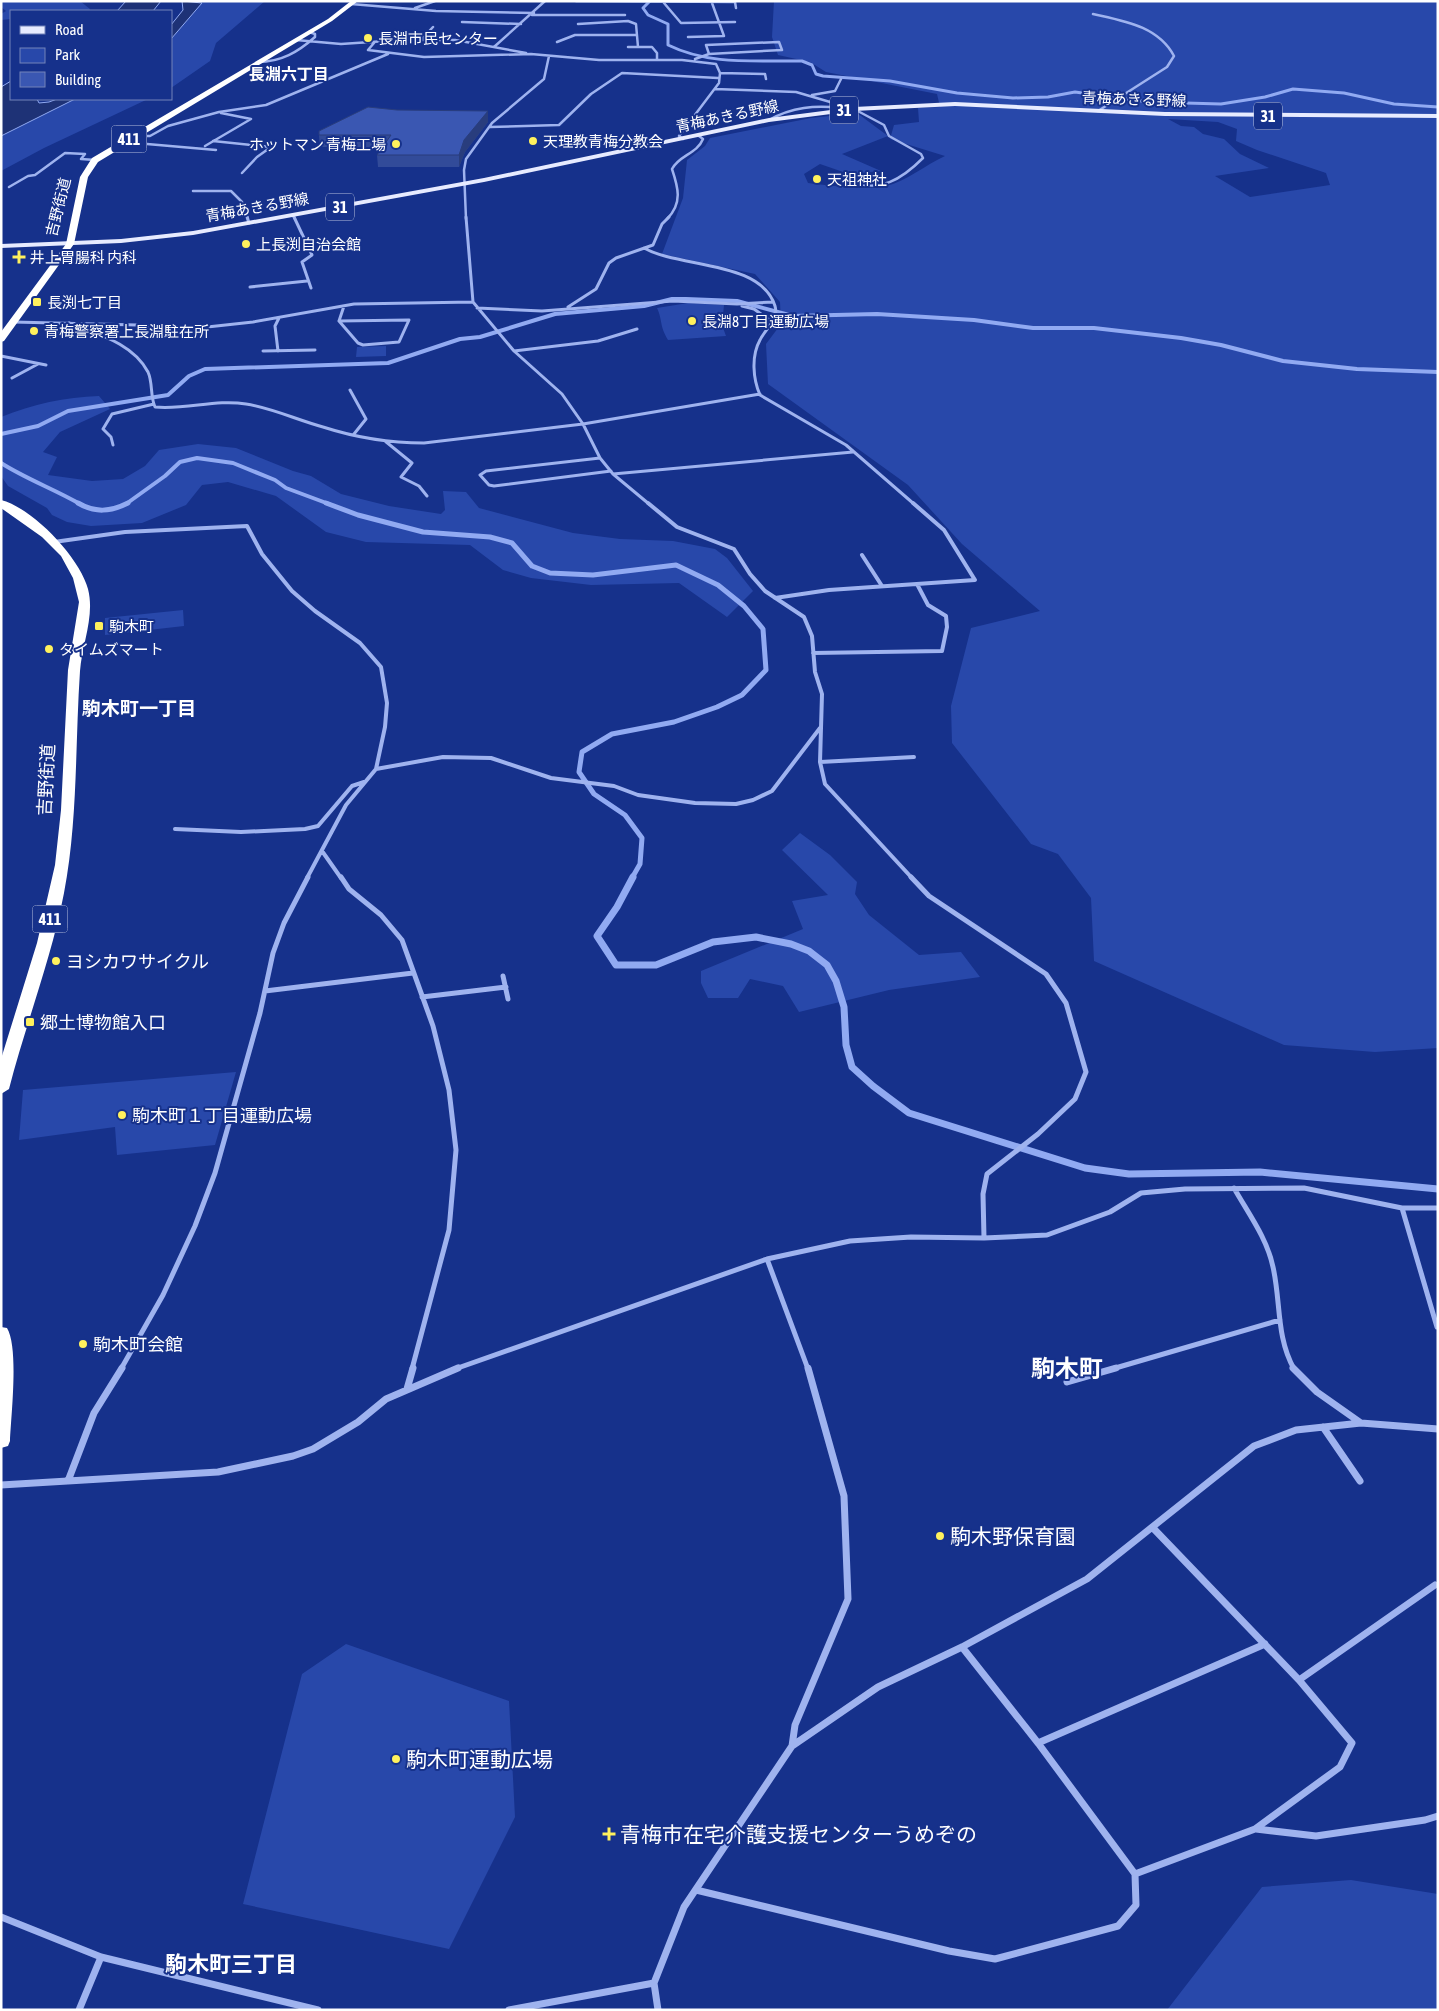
<svg xmlns="http://www.w3.org/2000/svg" width="1439" height="2011" font-family="'Asap Condensed','Noto Sans JP',sans-serif">
<style>
.green{fill:#2848aa;fill-rule:evenodd}
.water{fill:#1e3276;stroke:#91aaf2}
.lines{fill:none;stroke-linecap:round;stroke-linejoin:round}
.stream-far3{stroke:#91aaf2;stroke-width:3}
.stream-far2{stroke:#91aaf2;stroke-width:4}
.stream-far1{stroke:#91aaf2;stroke-width:5}
.stream{stroke:#91aaf2;stroke-width:7}
.street-far4{stroke:#9fb3ef;stroke-width:2.5}
.street-far3{stroke:#9fb3ef;stroke-width:3}
.street-far2{stroke:#9fb3ef;stroke-width:4}
.street-far1{stroke:#9fb3ef;stroke-width:5}
.street{stroke:#9fb3ef;stroke-width:7}
.primary{fill:#e7ebff;fill-rule:evenodd}
.highway{fill:#fff;fill-rule:evenodd}
.wall{fill:#324b99}
.shaded-wall{fill:#293d7d}
.building{fill:#3a57b2;stroke:#293d7d}
.poi-dot{fill:#fff15d;stroke:#16318b;stroke-width:2}
.labels{text-anchor:middle;dominant-baseline:central;stroke-width:4;stroke-linejoin:round;paint-order:stroke}
.far-poi-label{font-size:15px;fill:#fff;stroke:#16318b;text-anchor:start}
.far-street-label{font-size:15px;fill:#fff;stroke:#16318b}
.far-neighbourhood-label{font-size:16px;font-weight:bold;fill:#fff;stroke:#16318b}
.shield{fill:#16318b;stroke:#b9c1dc;stroke-width:1}
.shield-label{font-size:16px;font-weight:bold;fill:#fff}
.street-label{font-size:18px;fill:#fff;stroke:#16318b}
.poi-label{font-size:18px;fill:#fff;stroke:#16318b;text-anchor:start}
.neighbourhood-label{font-size:19px;font-weight:bold;fill:#fff;stroke:#16318b}
.near-poi-label{font-size:21px;fill:#fff;stroke:#16318b;text-anchor:start}
.near-neighbourhood-label{font-size:22px;font-weight:bold;fill:#fff;stroke:#16318b}
.near-quarter-label{font-size:24px;font-weight:bold;fill:#fff;stroke:#16318b}
</style>
<rect width="100%" height="100%" fill="#16318b"/>
<path class="green" d="M80,1L90,9L89,11H11V19L1,20V14L6,11L1,7V2Z
M202,1H265L216,43L210,61L171,88V39Z
M774,1H1438V1048L1375,1052L1284,1045L1094,961L1091,898L1058,854L1031,844L952,743L951,706L971,628L1040,611L962,544L908,485L768,384L766,344L781,324L780,302L755,274L662,254L683,198L687,160L705,146L710,138L811,118L857,113L888,136L842,154L881,171L849,174L820,164L804,174L808,183C827,185 868,191 886,186C907,181 925,165 945,156L890,139L894,125L919,122L918,108L940,107L937,94L826,72L810,62L778,55L772,37ZM1168,119L1218,122L1237,129L1236,141L1257,150L1326,173L1330,185L1250,197L1215,176L1269,168L1240,154L1224,139L1203,134L1194,127L1181,126Z
M75,99H148L44,148L1,171V136Z
M688,303L724,305L722,325L726,336L668,340C659,325 663,321 657,308Z
M386,346V356L356,357L357,347Z
M99,396L110,409L60,432L43,452L57,457L48,475L92,481L123,479L145,466L159,450L198,444L236,448L293,471L311,476L341,494L389,506L441,514L445,510L443,491L466,492L479,508L573,533L620,539L673,541L715,549L727,558L753,591L727,617L679,583L591,585L531,578L503,570L470,545L366,542L326,532L276,496L228,482L202,485L186,505L142,523L91,526L67,522L52,515L47,508L8,486L1,476V417C33,404 65,397 99,396Z
M183,610L184,626L105,635V618Z
M800,833L830,855L857,882L855,894L869,915L919,955L961,952L980,977L889,990L799,1012L783,986L750,979L738,998H708L701,983V971L803,929L792,901L828,895L782,850Z
M236,1072L215,1145L117,1155L115,1127L19,1140L23,1090Z
M346,1644L509,1701L515,1817L449,1949L243,1904L302,1674Z
M1351,1880L1438,1894V2010H1167L1262,1887Z"/>
<path class="water" d="M126,1H161L153,11H117Z
M182,1L202,3L171,39V25L183,10Z
M11,81V99H37L39,103L49,102L57,99H75L1,136V87Z"/>
<g class="lines">
<path class="stream-far3" d="M650,1L643,8L648,15L668,24V45C711,66 756,60 802,61L812,65L816,74L823,76L890,81L957,93L1013,98L1048,97L1075,92L1149,102L1221,104L1265,97L1293,89L1344,93L1394,104L1438,107"/>
<path class="stream-far2" d="M1,434L38,426L68,411L168,395L189,376L205,369L388,363L460,339L480,337L555,314L644,306L672,299H686L737,301L793,316L877,314L974,320L1033,328H1094L1181,338L1221,345L1283,361L1357,369L1438,372
M1,463C26,479 54,489 80,504
M126,504L165,476L180,462L197,458L233,463L275,480L286,488L329,504"/>
<path class="stream-far1" d="M78,503C95,513 110,512 128,503
M326,503L358,515L423,532L490,537L512,543L532,566L550,573L593,575L676,565L718,585L744,606L763,629L766,670L742,695L717,707L674,722L612,734L582,752L579,772L594,794L625,815L642,838L640,864L632,878"/>
<path class="stream" d="M633,877L617,907L597,936L616,965H656L713,942L756,937L791,944L809,951L827,965L836,981L844,1007L846,1045L852,1067L873,1086L909,1113L1085,1168L1129,1174L1260,1172L1438,1189"/>
<path class="street-far4" d="M576,1L735,2L736,8
M664,3L681,23L735,22
M351,4L436,11L534,13
M415,8L435,1
M1093,14C1124,21 1158,26 1174,56L1167,67L1098,111
M532,15H625
M462,22L521,24
M578,24L628,21L636,24L638,47H652L657,53V60
M688,37L724,36L712,3
M296,40L341,44L401,40H455L526,53
M421,40L433,27
M557,42L575,35H636
M779,42L782,50L709,54L706,45Z
M374,43L368,50L424,57L531,54L599,60H682L716,64L720,73L719,83L679,136L683,139
M494,47L545,1
M628,47H638
M695,59L709,54
M258,62C281,62 298,52 315,37V34L309,32
M720,73L765,74L766,79
M715,89L796,92L854,109L884,125L889,136L921,154L923,158C902,179 879,194 850,180
M812,95L835,91L841,79
M769,120C792,107 815,105 841,108
M490,127L559,125L591,94L622,73L718,78
M135,136H150L168,126L219,112L266,105L388,54
M213,141L271,147L257,157L242,173
M124,142L216,150
M205,146L251,119L221,113
M9,187L28,176L35,175L65,153L85,154L81,159L95,160
M193,191H231L242,202L248,219
M293,215L295,219
M466,219L464,170L466,159L492,123L544,79L549,56
M667,219C683,203 678,187 672,169C679,155 697,154 703,139L699,136"/>
<path class="street-far3" d="M247,217L249,223
M294,217L312,255L302,262L311,288
M466,217L473,302L514,351L562,394L583,424L600,458L613,474L649,504
M644,248C679,268 761,260 775,306C779,320 765,329 760,340C751,356 753,379 760,395L846,445L914,504
M250,287L307,281
M742,306L754,309L772,322
M568,307L596,289L609,263L616,258L653,245L662,224L669,217
M477,308L542,311L673,301L737,304L773,302
M409,320L399,342L363,345L358,343L339,321Z
M339,321L344,306
M13,322L137,325L189,329L253,322L354,304L473,302
M50,337L69,323C97,334 133,343 148,372C153,383 150,396 155,407C186,410 216,399 246,404C272,408 297,420 323,427C354,437 391,443 424,443L583,424L760,394
M263,351L315,350
M278,351L275,326L279,318
M514,351L598,341L637,329
M1,356L46,365
M12,378L38,364
M350,390L366,419L354,434
M385,441L412,463L401,477L419,486L427,496
M113,445L111,437L103,429L112,414L154,404
M600,458L486,471L480,475L489,485L494,486L611,471
M613,474L853,452"/>
<path class="street-far2" d="M648,503L677,527L734,549L750,574L765,591L804,617L812,636L815,672L822,694L820,762L825,784L912,878
M54,542L125,532L247,526L262,554L292,591L315,611L360,643L381,667L387,703L385,727L376,769L346,805L307,878
M862,555L882,586
M775,598L829,590L975,580L944,530L913,503
M813,653L942,651L947,627L946,616L928,605L917,584
M820,762L914,757
M376,769L443,757L491,758L551,778L614,786L638,795L695,803L736,804L753,800L772,791L820,728
M175,829L241,832L305,829L318,826L352,786L364,782
M322,851L341,878"/>
<path class="street-far1" d="M341,877L349,889L381,915L402,940L433,1026L449,1090L456,1150L449,1230L412,1369
M911,877L929,896L1046,974L1066,1003L1086,1072L1075,1099L1038,1134L987,1174L983,1194L984,1238
M503,976L508,999
M265,991L413,973
M422,997L506,987
M1234,1188C1248,1213 1267,1238 1273,1267C1281,1302 1276,1337 1294,1369
M1402,1208L1437,1327
M767,1259L808,1369
M121,1369L163,1295L195,1226L215,1173L260,1013L273,953L284,923L308,877
M455,1369L767,1259L850,1241L911,1237L984,1238L1047,1235L1110,1212L1141,1193L1185,1189L1304,1188L1402,1208H1438
M1112,1369L1280,1320"/>
<path class="street" d="M1293,1368L1317,1392L1361,1423
M1067,1382L1116,1368
M407,1389L413,1368
M1323,1427L1360,1481
M68,1481L94,1413L122,1368
M1,1485L218,1472L293,1456L313,1449L358,1422L386,1399L458,1368
M962,1647L1038,1743L1135,1874L1255,1829L1340,1767L1352,1743L1299,1680L1153,1528
M1299,1680L1435,1585
M1038,1743L1265,1644
M792,1746L795,1725L848,1599L844,1496L808,1368
M1256,1829L1316,1836L1425,1820L1438,1816
M696,1890L949,1951L995,1959L1118,1926L1136,1905L1135,1874
M1,1917L101,1957L318,2010
M654,1983L658,2010
M79,2010L101,1957
M509,2010L654,1983L684,1907L792,1746L878,1687L962,1647L1087,1579L1254,1446L1296,1430L1361,1423L1438,1429"/>
<path class="primary" d="M955,102L1165,112L1438,114V118L1165,116L955,106L854,111L769,122L484,182L193,235L121,243L1,248V244L121,239L193,231L484,178L769,118L854,107Z"/>
<path class="highway" d="M351,1H358L332,21L98,162L88,177L74,244L4,341L1,342V332L66,244L80,177L92,158L328,19Z
M1,500C33,508 80,558 88,589C95,616 82,644 80,671C75,745 78,820 64,893C51,960 26,1023 9,1089L1,1094V1059L37,943L55,865L61,810L68,670L79,602L73,578L61,556L42,537L1,508Z
M1,1327L7,1328C19,1348 11,1416 10,1441L8,1446L1,1448Z"/>
</g>
<path class="wall" d="M488,122L465,152L459,167H378L377,155L383,147H320L319,135Z"/>
<path class="shaded-wall" d="M488,111V122L465,152L459,167V155L464,140Z"/>
<path class="building" d="M368,107L397,110L488,111L464,140L459,155H377L391,135H319V131Z"/>
<g class="poi-dot">
<circle cx="368" cy="38" r="5"/>
<circle cx="533" cy="141" r="5"/>
<circle cx="396" cy="144" r="5"/>
<circle cx="817" cy="179" r="5"/>
<circle cx="246" cy="244" r="5"/>
<path d="M16.5 249.5h5v5h5v5h-5v5h-5v-5h-5v-5h5z"/>
<rect x="32" y="297" width="10" height="10" rx="2.5"/>
<circle cx="692" cy="321" r="5"/>
<circle cx="34" cy="331" r="5"/>
<rect x="94" y="621" width="10" height="10" rx="2.5"/>
<circle cx="49" cy="649" r="5"/>
<circle cx="56" cy="961" r="5"/>
<rect x="25" y="1017" width="10" height="10" rx="2.5"/>
<circle cx="122" cy="1115" r="5"/>
<circle cx="83" cy="1344" r="5"/>
<circle cx="940" cy="1536" r="5"/>
<circle cx="396" cy="1759" r="5"/>
<path d="M606.5 1826.5h5v5h5v5h-5v5h-5v-5h-5v-5h5z"/>
</g>
<g class="labels">
<g class="far-poi-label">
<text x="378" y="38">長淵市民センター</text>
<text x="543" y="141">天理教青梅分教会</text>
<text x="386" y="144" text-anchor="end">ホットマン 青梅工場</text>
<text x="827" y="179">天祖神社</text>
<text x="256" y="244">上長渕自治会館</text>
<text x="30" y="257">井上胃腸科 内科</text>
<text x="47" y="302">長渕七丁目</text>
<text x="702" y="321">長淵8丁目運動広場</text>
<text x="44" y="331">青梅警察署上長淵駐在所</text>
<text x="109" y="626">駒木町</text>
<text x="59" y="649">タイムズマート</text>
</g>
<g class="far-street-label">
<text transform="translate(1134 99) rotate(2)">青梅あきる野線</text>
<text transform="translate(727 116) rotate(-12)">青梅あきる野線</text>
<text transform="translate(58 207) rotate(-76)">吉野街道</text>
<text transform="translate(257 207) rotate(-10)">青梅あきる野線</text>
</g>
<g class="far-neighbourhood-label">
<text x="289" y="74">長淵六丁目</text>
</g>
<g class="shield">
<rect x="830" y="96.5" width="28" height="27" rx="4"/>
<rect x="1254" y="102.5" width="28" height="27" rx="4"/>
<rect x="111.5" y="125.5" width="35" height="27" rx="4"/>
<rect x="326" y="193.5" width="28" height="27" rx="4"/>
<rect x="32.5" y="905.5" width="35" height="27" rx="4"/>
</g>
<g class="shield-label">
<text x="844" y="110">31</text>
<text x="1268" y="116">31</text>
<text x="129" y="139">411</text>
<text x="340" y="207">31</text>
<text x="50" y="919">411</text>
</g>
<g class="street-label">
<text transform="translate(46 780) rotate(-87)">吉野街道</text>
</g>
<g class="poi-label">
<text x="66" y="961">ヨシカワサイクル</text>
<text x="40" y="1022">郷土博物館入口</text>
<text x="132" y="1115">駒木町１丁目運動広場</text>
<text x="93" y="1344">駒木町会館</text>
</g>
<g class="neighbourhood-label">
<text x="139" y="708">駒木町一丁目</text>
</g>
<g class="near-poi-label">
<text x="950" y="1536">駒木野保育園</text>
<text x="406" y="1759">駒木町運動広場</text>
<text x="620" y="1834">青梅市在宅介護支援センターうめぞの</text>
</g>
<g class="near-neighbourhood-label">
<text x="231" y="1964">駒木町三丁目</text>
</g>
<g class="near-quarter-label">
<text x="1067" y="1368">駒木町</text>
</g>
</g>
<rect width="1439" height="2011" fill="none" stroke="#ffffff" stroke-width="5"/>
<rect x="10" y="10" width="162" height="90" fill="#16318b" stroke="#7383b9"/>
<rect x="20" y="26" width="25" height="8" fill="#e7ebff" stroke="#7383b9"/>
<text x="55" y="35" font-size="15" fill="#ffffff">Road</text>
<rect x="20" y="48" width="25" height="15" fill="#2848aa" stroke="#7383b9"/>
<text x="55" y="60" font-size="15" fill="#ffffff">Park</text>
<rect x="20" y="72" width="25" height="15" fill="#3a57b2" stroke="#7383b9"/>
<text x="55" y="85" font-size="15" fill="#ffffff">Building</text>
</svg>
